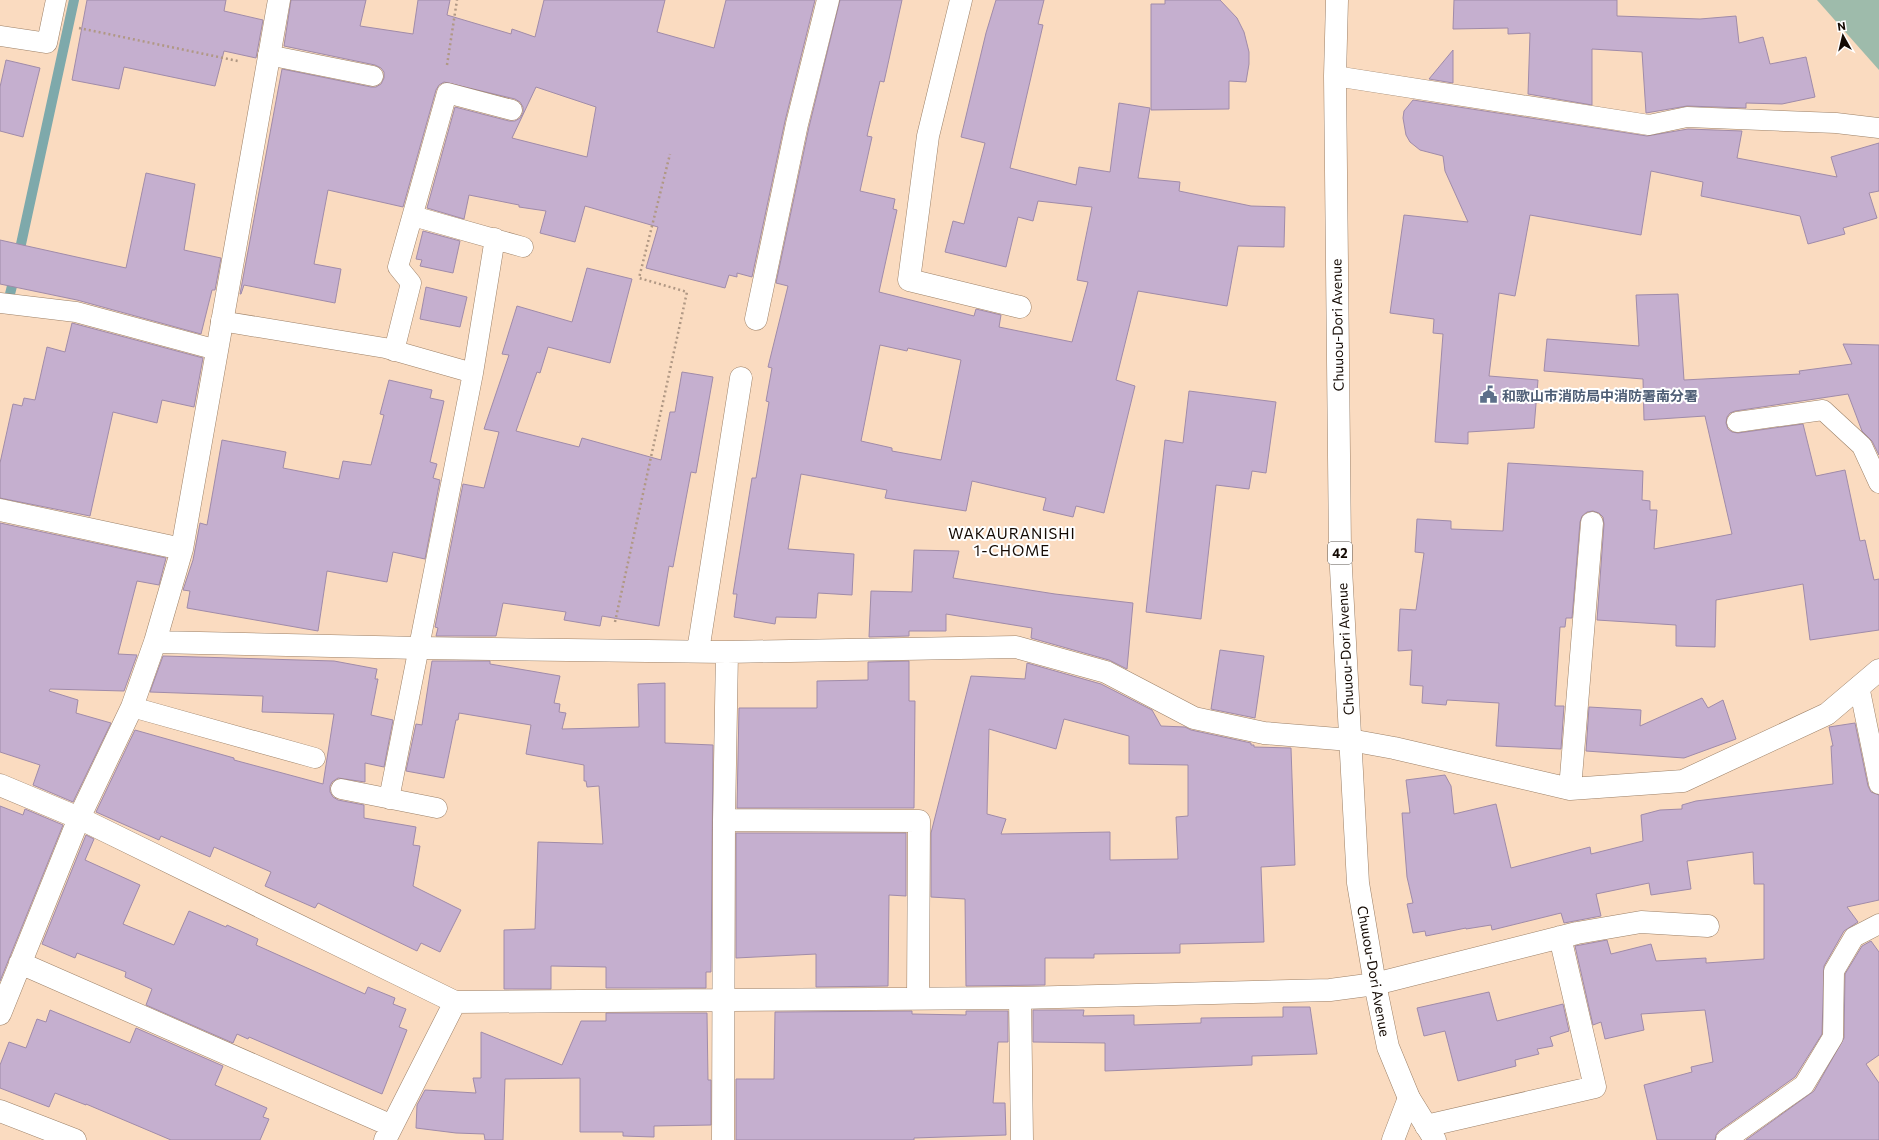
<svg xmlns="http://www.w3.org/2000/svg" width="1879" height="1140" font-family="Commissioner,'Noto Sans JP',sans-serif">
<style>
.green{fill:#9ebbab}
.lines{fill:none;stroke-linecap:round;stroke-linejoin:round}
.stream{stroke:#7ea9ab;stroke-width:10}
.building{fill:#c5afcf;stroke:#a08ba9;fill-rule:evenodd}
.lane-casing{stroke:#9c8067;stroke-width:21}
.street-casing{stroke:#9c8067;stroke-width:23}
.secondary-casing{stroke:#9c8067;stroke-width:23}
.highway-casing{stroke:#9c8067;stroke-width:23}
.path{stroke:#b09884;stroke-width:2.5;stroke-dasharray:2 3;stroke-linecap:butt}
.lane{stroke:#fff;stroke-width:20}
.street{stroke:#fff;stroke-width:22}
.secondary{stroke:#fff;stroke-width:22}
.highway{stroke:#fff;stroke-width:22}
.labels{text-anchor:middle;dominant-baseline:central;stroke-width:4;stroke-linejoin:round;paint-order:stroke}
.shield{fill:#fff;stroke:#5a544f;stroke-width:1}
.shield-label{font-size:13px;font-weight:bold;fill:#140a03}
.street-label{font-size:14px;fill:#140a03;stroke:#fff}
.service-label{font-size:14px;font-weight:bold;fill:#4e5e75;stroke:#fff;text-anchor:start}
.neighbourhood-label{font-size:15px;letter-spacing:1px;fill:#140a03;stroke:#fff}
</style>
<rect width="100%" height="100%" fill="#fadbc0"/>
<path class="green" d="M1817,0H1879V70Z"/>
<g class="lines">
<path class="stream" d="M18,258L74,0
M9,298L15,274"/>
</g>
<path class="building" d="M87,0H226L224,11L263,20L256,58L224,51L215,86L124,67L119,89L72,80Z
M291,0H366L360,26L413,34L418,0H450L447,15L511,34L512,29L535,37L544,0H665L657,32L714,48L726,0H815L785,121L752,277L737,273V277L729,275L725,288L646,268L658,227L585,206L575,242L540,233L546,211L519,207V205L469,195L464,219L427,208L455,107L509,121H515L520,118L523,113V107L520,102L515,99L444,82L439,85L436,90L403,207L328,190L314,264L341,269L335,303L244,285L241,294H240L282,69L371,87H376L381,84L384,78V72L381,68L375,65L284,46ZM536,87L596,107L587,157L512,138Z
M840,0H902L884,82L880,81L867,136L872,137L860,191L895,199L893,209L897,210L879,292L974,316L976,309L1001,315L999,327L1072,342L1088,282L1077,280L1092,207L1038,201L1033,221L1018,217L1006,267L945,252L953,221L964,224L985,143L961,137L986,33L996,0H1044L1038,24L1043,25L1010,168L1076,185L1079,167L1110,172L1119,103L1150,108L1138,178L1180,182L1179,191L1251,206L1285,207L1284,247L1238,246L1227,306L1138,291L1116,380L1135,386L1104,513L1076,506L1073,517L1043,510L1046,498L972,481L966,511L885,498L887,490L801,474L788,549L854,554L852,595L818,593L816,618L776,617L775,624L734,617L737,594H733L752,478H756L769,402L766,401L772,368L768,367L788,286L776,283L809,127ZM880,345L907,351L908,348L961,360L941,460L892,451V448L861,441Z
M1165,0H1220L1237,18L1244,32L1249,52V64L1246,82L1229,81V109L1151,110V4H1165Z
M1454,0H1617V16L1700,19L1736,16L1739,43L1763,37L1770,64L1806,57L1815,97L1782,104L1746,103V108L1687,106L1646,113L1642,52L1592,49V105L1528,94L1530,33L1508,34V28L1453,29Z
M1453,50V83L1429,79Z
M6,60L40,68L23,137L0,131V87Z
M1413,100L1647,136L1688,129L1742,131L1737,158L1837,177L1831,157L1879,143V191L1869,193L1877,218L1843,228L1845,234L1808,244L1800,216L1701,196L1703,182L1651,171L1641,235L1530,215L1515,296L1499,293L1489,376L1538,380L1534,428L1468,432V444L1435,442L1443,334L1433,333L1434,319L1390,313L1404,215L1468,222L1445,171L1443,156L1420,150L1410,142L1406,135L1403,118L1404,111Z
M146,173L195,184L184,250L221,258L215,290H212L201,334L77,300L0,284V240L126,268Z
M423,231L460,241L453,273L420,266L422,260L416,259Z
M587,268L632,279L610,363L548,347L540,373L537,372L516,431L579,447L582,438L661,460L670,412H675L682,372L713,377L696,473L691,472L673,567L669,566L659,626L602,616L600,626L564,620L566,612L503,603L496,636H436L438,628L435,627L463,484L484,488L499,432L484,429L509,355L502,354L517,306L572,322Z
M426,287L467,297L460,327L420,319Z
M1678,294L1684,380L1800,374L1799,371L1852,364L1843,344L1879,345V455L1872,441L1862,431L1848,394L1735,411L1730,413L1727,417L1726,423L1728,429L1732,432L1738,433L1803,424L1816,476L1845,470L1860,541L1865,540L1874,580L1879,579V630L1810,640L1803,584L1716,600L1715,647L1676,646V625L1597,620L1604,524L1603,517L1599,513L1593,511L1587,512L1582,516L1580,522L1572,618H1566L1565,627H1560L1555,706H1564L1561,749L1496,746L1499,703L1447,700L1446,705L1422,703L1423,686L1410,685L1412,650L1398,651L1400,609L1416,610L1424,553L1415,552L1417,519L1451,521V529L1503,531L1508,463L1643,471L1642,500L1650,501V510H1657L1654,549L1732,534L1705,416L1644,420L1643,379L1544,371L1547,339L1639,346L1636,295Z
M72,323L203,358L194,407L162,400L157,423L113,412L90,516L0,498V463L13,404L22,406L24,398L35,400L47,347L65,352Z
M389,380L432,390L430,398L444,401L430,462L437,464L433,478L440,480L425,559L393,552L387,582L327,571L318,631L187,608L190,591L183,590L193,560L200,523L207,525L222,440L286,452L283,468L339,479L343,461L371,465L384,415L380,414Z
M1189,391L1276,402L1266,473L1252,471L1249,489L1216,485L1201,619L1146,612L1165,440L1183,443Z
M0,523L166,558L159,585L137,581L118,654L137,655L124,691L50,689L49,691L78,700L76,713L111,723L73,802L33,785L40,765L0,752Z
M914,550L959,551L953,578L1055,594L1133,603L1127,669L1109,660L1031,638L1032,628L946,614V631H909V636L869,637L871,591L912,592Z
M1220,650L1264,656L1255,718L1211,709Z
M163,656L334,661L377,669L375,679H378L371,715L393,720L384,767L365,763V782L338,778L332,782L330,786V792L333,797L338,800L364,805V818L416,827L413,845L420,846L413,886L461,910L440,952L421,943L417,951L318,903L315,908L265,886L271,872L214,847L210,857L161,836L159,840L96,812L135,730L234,758V760L323,784L334,714L262,712L263,696L150,692Z
M432,661H490V664L560,676L554,703L560,704L559,712L566,713L562,729L639,727L638,684L665,683V743L713,745L711,972H706V988H606V967L551,966V989H504V930L535,929L538,842L603,844L599,786L587,787L586,781H584V765L526,754L531,725L459,713L458,720H456L444,778L406,771L416,724L422,725Z
M909,661V701H915L914,808H737L739,708H817V681L868,680V662Z
M1027,663L1101,684L1152,710L1161,726L1185,727L1191,730L1251,743V745H1254V747L1291,748L1295,865L1261,867L1264,942L1180,944V953L1094,954V958H1045V985L966,986L965,899L931,897V833L971,676L1025,679ZM1064,719L1129,736V764L1188,765V816L1176,817L1178,859L1110,860V832L1001,834L1006,819L987,814L989,729L1056,749Z
M1702,698L1708,708L1723,700L1736,739L1684,758L1586,751L1589,707L1641,710L1640,726Z
M1855,723L1868,786L1871,792L1879,795V900L1847,907L1858,922L1844,931L1824,966L1822,1034L1795,1077L1719,1131L1716,1135L1715,1140H1657L1644,1085L1692,1072L1691,1067L1713,1062L1705,1010L1641,1014L1644,1030L1605,1039L1601,1022L1593,1025L1575,946L1607,940L1611,954L1651,944L1656,961L1706,958V963L1764,959V884H1754L1753,852L1687,861L1691,889L1651,895L1649,883L1596,894L1601,916L1564,923L1561,913L1492,930L1491,925L1466,929V928L1426,936L1425,931L1413,933L1407,904L1413,903L1407,877L1402,813H1410L1406,780L1445,775L1451,786L1454,814L1496,804L1511,868L1590,847L1591,854L1643,841L1641,815L1660,810L1682,809V805L1696,801L1833,784L1831,746H1833L1829,727Z
M0,806L23,815L25,809L63,825L0,981Z
M736,833H906V896L889,895L888,986L816,987V954L736,958Z
M86,835L94,839L85,860L140,885L123,924L174,945L189,911L226,927L227,925L258,939L256,945L365,994L368,987L395,998L393,1004L406,1009L399,1027L407,1030L382,1094L249,1037L248,1039L237,1034L233,1043L146,1005L152,989L125,977L126,972L77,953L75,958L42,944Z
M1871,941L1879,952V1055L1866,1064L1879,1083V1140H1746L1814,1091L1844,1038L1845,974L1862,946Z
M1489,992L1497,1021L1563,1004L1569,1031L1550,1037L1553,1046L1537,1049L1539,1054L1515,1060L1516,1066L1458,1081L1445,1031L1424,1036L1417,1008Z
M1283,1007H1310L1317,1054L1252,1056V1065L1105,1071V1043L1033,1042V1010H1084L1083,1016L1134,1015V1025L1201,1023V1018L1283,1017Z
M50,1010L130,1043L136,1028L223,1066L215,1085L267,1108L263,1117L269,1119L260,1140H171L86,1104V1105L55,1093L49,1107L0,1088V1065L9,1042L26,1048L37,1019L46,1022Z
M912,1011V1014L966,1015V1011H1008V1042H998L993,1103H1005L1006,1135L914,1138V1140H736V1079H774L775,1012Z
M606,1013H707L708,1080H711V1125L654,1126V1137L623,1136V1132H580V1078L505,1079L503,1140H485L484,1134L456,1133L416,1128L417,1105L425,1090L476,1093L473,1078H481V1032L562,1065L581,1021H606Z"/>
<g class="lines">
<defs>
<path id="lane" d="M0,36L47,43L56,0
M268,55L373,76
M1335,76L1649,125L1687,117L1836,123L1879,128
M413,216L523,247
M0,303L76,312L217,350
M221,321L385,348L473,373L389,799
M394,351L411,283L398,267L447,93L512,110
M473,373L495,238
M1737,422L1823,410L1862,446L1879,483
M1859,686L1879,784
M132,707L315,758
M341,789L437,808
M1726,1140L1804,1085L1833,1037L1834,971L1854,937L1879,924"/>
<path id="street" d="M961,0L928,136L909,280L1020,307
M756,319L797,124L828,0
M0,510L182,549
M155,642L419,648L727,652L1016,647L1106,672L1194,718L1264,733L1350,740L1394,748L1570,789L1683,781L1827,714L1879,670
M698,651L741,378
M727,652L724,820L919,821L918,998
M0,785L79,818L455,1002
M1570,789L1592,523
M20,963L392,1126
M1020,998L1022,1140
M0,1014L79,818L132,707L155,642L182,549L279,0
M0,1111L75,1140
M1426,1126L1595,1087L1560,937
M385,1140L455,1002L1020,998L1330,990L1375,984L1577,933L1641,922L1708,926
M723,1140L724,820"/>
<path id="secondary" d="M1393,1140L1409,1098"/>
<path id="highway" d="M1337,0L1335,76L1340,550L1358,883L1375,984L1388,1047L1409,1098L1435,1140"/>
</defs>
<use href="#lane" class="lane-casing"/>
<use href="#street" class="street-casing"/>
<use href="#secondary" class="secondary-casing"/>
<use href="#highway" class="highway-casing"/>
<path class="path" d="M79,28L238,61
M447,65L457,0
M615,622L687,292L639,278L670,154"/>
<use href="#lane" class="lane"/>
<use href="#street" class="street"/>
<use href="#secondary" class="secondary"/>
<use href="#highway" class="highway"/>
</g>
<defs>
<symbol id="civic-bare" viewBox="-9 -9 18 18"><path d="M-.6-6.5H3V-4.5H.6V-3L4-1V1h2V6H-6V1h2V-1L-.6-3ZM-1.2 2.5V6h2.4V2.5Z" fill="#5c6f8a" stroke="#fff" stroke-width="2.5" paint-order="stroke"/></symbol>
</defs>
<g fill-rule="evenodd">
<use href="#civic-bare" x="1476" y="382" width="25" height="25"/>
</g>
<g class="labels">
<rect class="shield" x="1328" y="542" width="24" height="22" rx="3"/>
<g class="shield-label">
<text x="1340" y="553">42</text>
</g>
<g class="street-label">
<text transform="translate(1337 325) rotate(-91)">Chuuou-Dori Avenue</text>
<text transform="translate(1345 649) rotate(-93)">Chuuou-Dori Avenue</text>
<text transform="translate(1374 971) rotate(80)">Chuuou-Dori Avenue</text>
</g>
<g class="service-label">
<text x="1502" y="395">和歌山市消防局中消防署南分署</text>
</g>
<g class="neighbourhood-label">
<text x="1012" y="533">WAKAURANISHI<tspan x="1012" dy="17">1-CHOME</tspan></text>
</g>
</g>
<g transform="translate(1843 36) rotate(352)" stroke="#ffffff" stroke-width="3" paint-order="stroke">
<path d="M0-3L7 15L0 10L-7 15Z" fill="#140a03"/>
<text y="-6" font-size="11" font-weight="bold" text-anchor="middle" fill="#140a03">N</text>
</g>
</svg>
